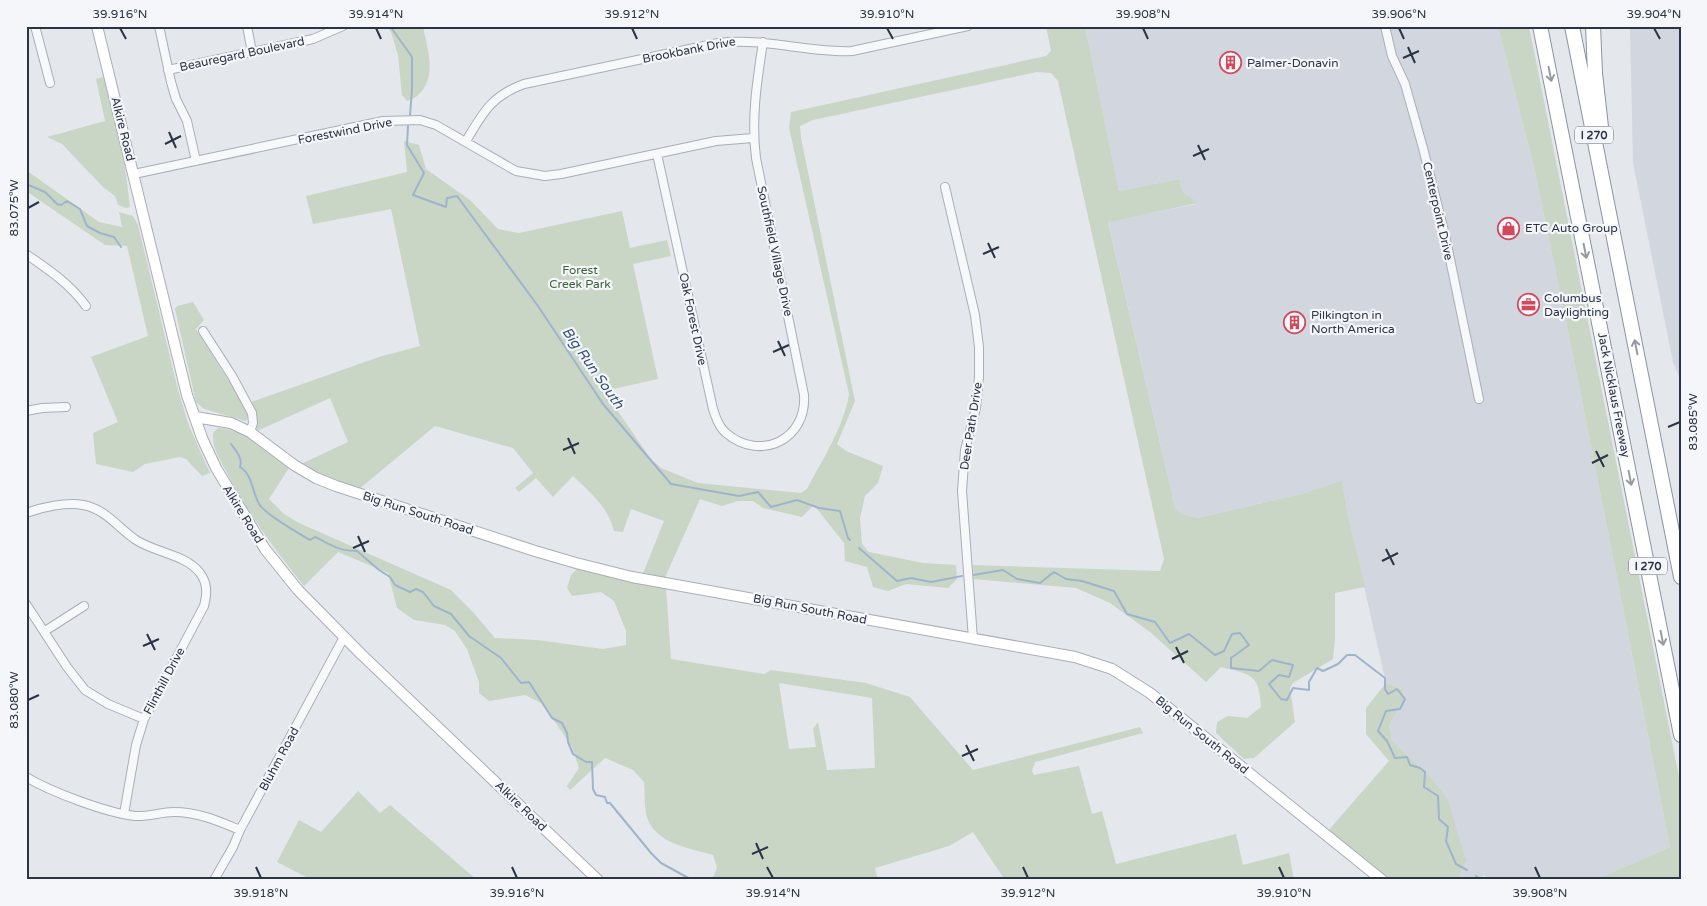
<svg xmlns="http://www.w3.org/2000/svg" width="1707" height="906" font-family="'Varela Round',sans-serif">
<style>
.built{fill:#d2d6de}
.green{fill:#c9d6c5;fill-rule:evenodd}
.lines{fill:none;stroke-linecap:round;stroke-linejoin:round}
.stream{stroke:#9fb4cc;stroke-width:2}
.street-casing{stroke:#a9aeb7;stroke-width:10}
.secondary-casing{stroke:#a9aeb7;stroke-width:12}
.highway-casing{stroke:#8b94a3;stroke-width:16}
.street{stroke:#f7f8fa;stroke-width:8}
.secondary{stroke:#fff;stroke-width:10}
.highway{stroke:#fff;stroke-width:14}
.oneway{stroke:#959aa2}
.ticks{fill:none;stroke:#2b3445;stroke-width:2}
.labels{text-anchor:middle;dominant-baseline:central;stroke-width:4.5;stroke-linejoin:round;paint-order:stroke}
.shield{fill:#f4f6f9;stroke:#676e7b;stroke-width:1}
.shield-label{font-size:11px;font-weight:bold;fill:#2b3445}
.street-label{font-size:12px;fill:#2b3445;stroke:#f4f6f9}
.poi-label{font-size:12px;fill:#2b3445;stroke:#f4f6f9;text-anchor:start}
.park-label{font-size:12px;fill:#3f6138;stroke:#f4f6f9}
.water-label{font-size:14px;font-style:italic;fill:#34527a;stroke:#f4f6f9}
.neatline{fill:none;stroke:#2b3445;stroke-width:2}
.ticks-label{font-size:12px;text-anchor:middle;fill:#2b3445}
</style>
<rect width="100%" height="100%" fill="#e4e7ec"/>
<path class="built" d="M1085,26H1498L1535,171L1580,390L1670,847L1595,880H1490L1484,875L1480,880H1465L1458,875L1432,779L1392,741L1389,725L1405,696L1402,689L1386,683L1348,516L1342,482L1305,493L1198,518L1181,514L1175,507L1108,221L1197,204L1183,192L1179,179L1119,191Z
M1630,26H1681V381L1673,362L1633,163Z"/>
<path class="green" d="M387,26H423C427,48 438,77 418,95C416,98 410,99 407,101L402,95L398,55L391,32Z
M1046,26H1085L1119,191L1179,179L1183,192L1198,203L1108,222L1175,507L1181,514L1198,518L1305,493L1342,481L1348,516L1365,587L1335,593V639L1333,659L1293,683L1290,688L1295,722L1254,758L1244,759L1216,733L1217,722L1228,716L1247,718L1261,707C1259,673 1251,675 1221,667L1206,682L1150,632L1110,603L1076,588L974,579L973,565L1160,571L1164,559L1058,81L1051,73L1037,72L813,120L800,126L801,138L855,401L837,444L846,451L883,466L878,483L865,496L860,518L862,544L869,552L923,563L956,565L957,579L948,588L906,584L888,591L873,587L867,567L845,561L844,543L814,505L802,517L763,508L753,501H738L722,506L700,499L664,580L642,576L664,521L631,509L623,532L614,531C608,507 591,493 573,476L553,497L536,478L519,492L515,488L533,473L513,448L435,426L358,490L328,480L301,464L348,442L330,398L257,431V414L251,402L379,357L420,346L391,209L313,224L306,196L407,172L404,141L419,145L426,169L470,200L498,229L519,233L622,211L630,248L667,240L671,256L633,264L658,379L604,391L650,458L661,468L698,483L801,493L807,489C822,460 844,427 849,394L789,128L791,112L1046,56L1051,51Z
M1498,26H1529L1681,787V880H1595L1670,847L1580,390L1535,171Z
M103,77L123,152L130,207L126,208L118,205L115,196L103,187L62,144L47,137L105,121L96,79Z
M26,170L99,222L122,227L119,212L133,216L138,225L178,390L189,426L210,473L202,476L186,459L180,457L145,464L133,472L96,464L93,433L118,422L91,357L148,336L127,246L105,245L26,191Z
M193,302L204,320L196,329L244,405L249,414L246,421L204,409L196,402L175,309L177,306Z
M218,428C242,427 270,454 289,468L269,499L284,514L299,523L451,590L473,612L495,638L537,640L603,649L626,645V631L614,601L601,592L572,596L567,588L571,575L578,568L666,587L671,659L764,674L771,670L866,683L910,697L973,770L1140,727L1143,733L1035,762L1032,771L1034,775L1079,766L1092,814L1102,811L1116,864L1236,834L1243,865L1289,853L1294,880H1005L973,832L949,846L875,868L878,880H712L717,868L713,855C690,848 655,844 647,817C644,807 645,793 644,782L633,770L605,758L570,790L567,786L579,768L572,747L543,704L525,695L489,701L479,693V682L467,649L455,631L445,625L414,620L397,608L388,573L338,552L304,586C274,549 247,512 225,469C219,458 212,447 213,433ZM779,683L872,698L875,768L827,770L818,722L813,729L816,747L789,749Z
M1386,683L1402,689L1405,697L1389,725L1392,741L1432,779L1448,800L1466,861L1459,875L1465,880H1387L1327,832L1389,761L1366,734V708Z
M358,791L380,813L390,805L477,880H312L277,862L299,820L321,832Z"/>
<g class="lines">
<path class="stream" d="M390,26L412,57V90L410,115
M408,126L407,145L424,173L413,195L446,207L447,198L457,196L538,306L603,404L671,484L739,496L758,492L771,507L797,500L819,508L840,511L848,538L850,540
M26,184L45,192L57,204L61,205L67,201L80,209L87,226L100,233L114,237L121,247
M231,444C236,451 243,458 240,467C253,475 252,492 259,504C266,515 298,533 310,540L315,537C323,540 325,543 331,545C338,549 348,551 357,551L379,570L390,577L395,585L410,592L416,589L423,592L434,606L451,614L469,636L501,658L521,683L529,682L552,718L562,723L567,733L568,742L573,754L586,762H592L593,789L596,795L605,797L607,803H610L651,853L661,863L692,880
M859,548L897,581L911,578L931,582L962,576
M973,575L1003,570L1017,579L1040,583L1054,572L1066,579L1082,581L1114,591L1127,614L1155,622L1170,643L1189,634L1215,655L1224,651L1232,634L1240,633L1249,645L1231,658V668L1259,671L1272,660L1293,665L1289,677L1279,675L1269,684L1281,699L1287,700L1293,688L1309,690V682L1317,668L1323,671L1338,664L1347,655H1355L1385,678V689L1388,694L1397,689L1405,699L1400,709L1386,711L1378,731L1387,741L1395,758L1407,757L1410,765L1420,768L1425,772L1424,787L1438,796L1439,819L1448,827L1446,841L1456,864L1467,870
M1476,876L1482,880"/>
<defs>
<path id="street" d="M35,26L50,83
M159,26L171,82L176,99L187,121L196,161
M247,26L252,52
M1385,26L1392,56L1405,84L1423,148L1445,235L1479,399
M168,70L313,39L343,26
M466,141C483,113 491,96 524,84L718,43C764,37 807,53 852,51L968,26
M657,154L713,409C716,418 719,427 726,433C760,462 807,440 804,395L756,158C751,119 757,81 763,42
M134,174L383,121L420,120L436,125L516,171L545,176L561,174L716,141L753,138
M945,187L975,315L979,347V377L976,408L965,450L962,491L973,639
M26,254C49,270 69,283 86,306
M203,331L232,376L252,413L253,423L250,432
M26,411L42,408L66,407
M26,513C42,507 66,502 83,505C106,509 118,528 136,540C156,553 185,554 200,573C208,584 207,594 204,606L144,719L136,745L124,814
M26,604L67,667L85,690L108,704L144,719
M45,631L84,606
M26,777C51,792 107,813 135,816C148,817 161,812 174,812C198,812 218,821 240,830
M214,880L233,847L240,830L344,637"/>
<path id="secondary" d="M97,26L187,395L202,438L216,468L265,549L298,590L361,654L598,880
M195,417L231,423L250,432L294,465L316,478L336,486L535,551L576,563L632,577L1075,657L1112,669L1150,693L1382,880"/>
<path id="highway" d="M1540,26L1681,735
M1572,26L1681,577
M1593,26L1595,73L1601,127"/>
</defs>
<use href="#street" class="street-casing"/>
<use href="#secondary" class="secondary-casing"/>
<use href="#highway" class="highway-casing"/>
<use href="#street" class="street"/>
<use href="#secondary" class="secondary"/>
<use href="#highway" class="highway"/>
</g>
<defs><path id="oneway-shaft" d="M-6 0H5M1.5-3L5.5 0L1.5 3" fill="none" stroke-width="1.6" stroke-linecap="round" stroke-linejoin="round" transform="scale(1.25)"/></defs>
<g class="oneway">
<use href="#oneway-shaft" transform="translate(1550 74) rotate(79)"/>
<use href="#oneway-shaft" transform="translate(1585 251) rotate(79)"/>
<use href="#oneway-shaft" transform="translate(1636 347) rotate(-101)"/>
<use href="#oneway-shaft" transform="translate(1630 478) rotate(79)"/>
<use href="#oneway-shaft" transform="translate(1662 638) rotate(79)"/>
</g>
<path class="ticks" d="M120,28L126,39M376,28L381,39M632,28L637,39M887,28L893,39M1143,28L1148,39M1399,28L1404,39M1654,28L1660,39M1408,47L1415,63M1403,58L1419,51M169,132L176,148M165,144L181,136M1198,145L1205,160M1193,156L1209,149M28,208L39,202M988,243L995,258M983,254L999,247M778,341L785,356M773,352L789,345M1668,427L1680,422M568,438L575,454M563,450L579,443M1596,451L1604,467M1592,463L1608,455M358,536L365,552M353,548L369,541M1386,549L1394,565M1382,561L1398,553M147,634L155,650M143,646L159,639M1176,647L1184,663M1172,659L1188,651M28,700L39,695M966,745L974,761M962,756L978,749M756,843L763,859M752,854L768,847M256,867L261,878M512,867L517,878M767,867L773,878M1023,867L1028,878M1279,867L1284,878M1535,867L1540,878"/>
<defs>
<symbol id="building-ring" viewBox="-11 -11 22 22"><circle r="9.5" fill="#f4f6f9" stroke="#d1495b" stroke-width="1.5"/><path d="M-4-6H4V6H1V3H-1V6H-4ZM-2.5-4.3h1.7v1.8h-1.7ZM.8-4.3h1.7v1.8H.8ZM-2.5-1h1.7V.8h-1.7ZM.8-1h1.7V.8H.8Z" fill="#d1495b"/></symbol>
<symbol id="shop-ring" viewBox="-11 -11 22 22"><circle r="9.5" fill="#f4f6f9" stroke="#d1495b" stroke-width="1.5"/><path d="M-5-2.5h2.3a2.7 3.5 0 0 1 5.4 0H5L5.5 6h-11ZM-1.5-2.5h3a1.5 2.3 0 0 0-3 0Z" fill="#d1495b"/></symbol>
<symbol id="office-ring" viewBox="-11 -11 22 22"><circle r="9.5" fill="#f4f6f9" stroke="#d1495b" stroke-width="1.5"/><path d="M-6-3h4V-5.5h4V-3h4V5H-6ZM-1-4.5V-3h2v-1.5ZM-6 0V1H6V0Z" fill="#d1495b"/></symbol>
</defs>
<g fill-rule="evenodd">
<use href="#building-ring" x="1218" y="50" width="25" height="25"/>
<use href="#shop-ring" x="1496" y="216" width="25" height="25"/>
<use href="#office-ring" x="1516" y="292" width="25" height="25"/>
<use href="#building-ring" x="1282" y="310" width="25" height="25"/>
</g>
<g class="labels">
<g class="shield">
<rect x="1575" y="126.5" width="38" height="17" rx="4"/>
<rect x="1629" y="557.5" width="38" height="17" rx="4"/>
</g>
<g class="shield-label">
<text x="1594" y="135">I 270</text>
<text x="1648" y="566">I 270</text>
</g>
<g class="street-label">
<text transform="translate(689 50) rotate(-11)">Brookbank Drive</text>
<text transform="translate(242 54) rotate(-12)">Beauregard Boulevard</text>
<text transform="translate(123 129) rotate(76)">Alkire Road</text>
<text transform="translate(345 131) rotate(-11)">Forestwind Drive</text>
<text transform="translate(1438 211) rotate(77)">Centerpoint Drive</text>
<text transform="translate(775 251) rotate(78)">Southfield Village Drive</text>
<text transform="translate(693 319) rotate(78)">Oak Forest Drive</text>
<text transform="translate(1614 395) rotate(79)">Jack Nicklaus Freeway</text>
<text transform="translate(971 426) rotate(-81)">Deer Path Drive</text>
<text transform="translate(418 513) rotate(18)">Big Run South Road</text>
<text transform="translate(243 514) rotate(58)">Alkire Road</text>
<text transform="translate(810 609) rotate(11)">Big Run South Road</text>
<text transform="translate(164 681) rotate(-62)">Flinthill Drive</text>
<text transform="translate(1202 735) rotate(39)">Big Run South Road</text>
<text transform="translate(279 759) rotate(-62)">Bluhm Road</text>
<text transform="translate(521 806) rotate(44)">Alkire Road</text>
</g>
<g class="poi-label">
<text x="1247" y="63">Palmer-Donavin</text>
<text x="1525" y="228">ETC Auto Group</text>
<text x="1544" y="298">Columbus<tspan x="1544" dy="14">Daylighting</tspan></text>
<text x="1311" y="315">Pilkington in<tspan x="1311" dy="14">North America</tspan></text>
</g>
<g class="park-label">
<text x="580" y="270">Forest<tspan x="580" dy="14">Creek Park</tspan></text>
</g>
<g class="water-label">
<text transform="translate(593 368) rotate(55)">Big Run South</text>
</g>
</g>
<rect width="1707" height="906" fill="none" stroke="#f4f6f9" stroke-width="55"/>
<rect x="28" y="28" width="1652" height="850" class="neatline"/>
<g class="ticks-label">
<text x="120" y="18">39.916°N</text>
<text x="376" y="18">39.914°N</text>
<text x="632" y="18">39.912°N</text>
<text x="887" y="18">39.910°N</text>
<text x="1143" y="18">39.908°N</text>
<text x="1399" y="18">39.906°N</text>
<text x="1654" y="18">39.904°N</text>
<text transform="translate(14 208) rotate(-90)" y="4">83.075°W</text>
<text transform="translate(1693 422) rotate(-90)" y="4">83.085°W</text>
<text transform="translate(14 700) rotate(-90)" y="4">83.080°W</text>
<text x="261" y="897">39.918°N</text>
<text x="517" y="897">39.916°N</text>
<text x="773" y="897">39.914°N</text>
<text x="1028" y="897">39.912°N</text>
<text x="1284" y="897">39.910°N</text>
<text x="1540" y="897">39.908°N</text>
</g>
</svg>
